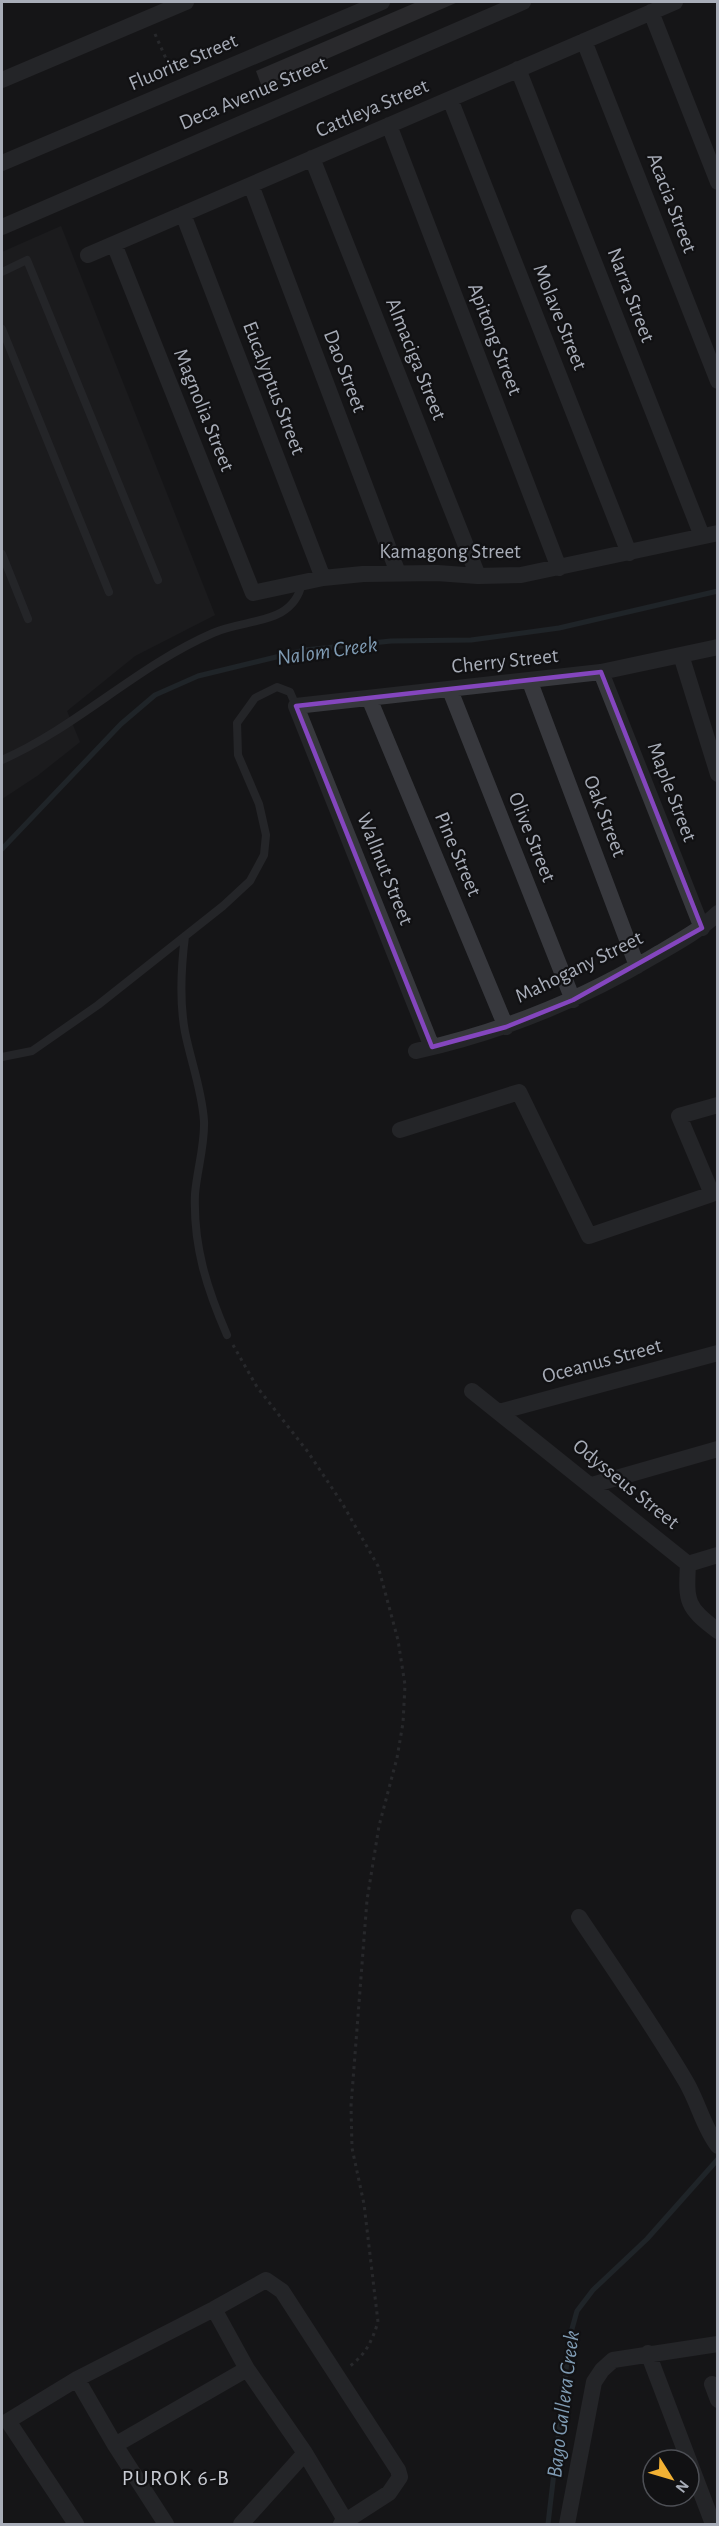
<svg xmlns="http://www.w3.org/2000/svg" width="719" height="2526" font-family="'Alegreya Sans',sans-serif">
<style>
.built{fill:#222225}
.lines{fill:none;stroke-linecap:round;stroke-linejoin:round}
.stream{stroke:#2c353c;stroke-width:5}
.building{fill:#404145}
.path{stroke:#3d3f44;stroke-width:3;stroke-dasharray:3 4.5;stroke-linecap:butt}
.lane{stroke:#37383d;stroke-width:8}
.street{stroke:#37383d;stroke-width:16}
.marked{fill:none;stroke:#8446be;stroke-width:4.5;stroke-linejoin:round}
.labels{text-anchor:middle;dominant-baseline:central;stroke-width:4.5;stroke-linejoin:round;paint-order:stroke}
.street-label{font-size:21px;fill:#a8adb8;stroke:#111113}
.water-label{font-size:22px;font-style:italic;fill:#7f9bb3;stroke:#111113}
.neighbourhood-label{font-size:22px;letter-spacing:1.5px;fill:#c9ccd4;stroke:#111113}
</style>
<rect width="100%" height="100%" fill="#161618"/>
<path class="built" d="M61,226L215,615L135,656L67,711L80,742L37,776L2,799V252Z"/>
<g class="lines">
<path class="stream" d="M2,849L121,724L155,695L198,676L305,650L391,641L471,640L559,628L718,591
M548,2524L570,2336L577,2311L593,2290L647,2239L718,2159"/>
</g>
<path class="building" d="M417,2H458L262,87L256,71Z"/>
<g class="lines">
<path class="path" d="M155,34L172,72
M233,1345L257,1387L308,1452L342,1503L378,1566L398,1640L405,1685L403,1723L397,1758L379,1826L367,1900L351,2106L352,2148L364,2204L378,2322C372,2341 366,2354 350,2366"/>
<path class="lane" d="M2,272L27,260L158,580
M2,329L109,592
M2,554L28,619
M2,760C77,727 137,666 213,633C246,618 293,626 302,583
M185,936C181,968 179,1000 185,1032C191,1062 202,1090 204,1121C205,1145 197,1170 195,1194C193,1246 207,1289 227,1335
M2,1057L32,1051L98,1005L223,906L250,881L264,855L266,835L259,804L238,755L237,723L255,698L277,687L290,692L296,706"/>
<path class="street" d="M651,12L718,182
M584,41L718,381
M518,69L702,536
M2,80L186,2
M450,99L629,553
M389,125L559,568
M312,158L478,576
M2,163L382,2
M251,185L398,573
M183,214L323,578
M2,227L523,2
M114,244L253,593L323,578L363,574L437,573L478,576L521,575L718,533
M88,255L675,2
M681,655L718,774
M601,672L702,928
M530,682L637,966
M450,690L573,1000
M369,698L506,1027
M432,1047L296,706L601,672L718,647
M416,1051C501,1032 579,1001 654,956C676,943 699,931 718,913
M400,1130L519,1092L589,1236L712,1194L679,1116L718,1105
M472,1391L688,1564
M499,1412L718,1353
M592,1485L718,1449
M688,1564C686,1602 686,1607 718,1631
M688,1564L718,1555
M579,1917C615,1971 652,2024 685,2080C698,2101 703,2127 718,2146
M214,2309L247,2369L305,2453L345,2520
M648,2353L713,2524
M77,2379L115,2445L166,2524
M712,2384L718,2400
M115,2445L247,2369
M76,2524L8,2421L77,2379L214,2309L266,2280L282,2291L398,2470L400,2477L389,2493L341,2524
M241,2524L305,2453
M567,2524L594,2382L602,2370L613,2360L718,2344"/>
</g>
<path d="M0 0H719V2526H0ZM601,672L702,928L573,1000L506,1027L432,1047L296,706Z" fill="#161618" fill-opacity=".55" fill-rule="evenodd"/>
<path class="marked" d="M601,672L702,928L573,1000L506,1027L432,1047L296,706Z"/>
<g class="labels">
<g class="street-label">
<text transform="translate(183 62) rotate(-23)">Fluorite Street</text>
<text transform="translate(253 93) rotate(-23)">Deca Avenue Street</text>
<text transform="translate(372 108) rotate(-23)">Cattleya Street</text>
<text transform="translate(672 203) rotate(69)">Acacia Street</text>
<text transform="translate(631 295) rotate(69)">Narra Street</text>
<text transform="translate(560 317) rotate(68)">Molave Street</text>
<text transform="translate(495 339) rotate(69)">Apitong Street</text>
<text transform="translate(416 359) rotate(68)">Almaciga Street</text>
<text transform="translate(345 371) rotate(69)">Dao Street</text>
<text transform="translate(274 388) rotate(69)">Eucalyptus Street</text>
<text transform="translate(204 410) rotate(68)">Magnolia Street</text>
<text x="450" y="551">Kamagong Street</text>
<text transform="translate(505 661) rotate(-6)">Cherry Street</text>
<text transform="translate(672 792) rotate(69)">Maple Street</text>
<text transform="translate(605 816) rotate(69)">Oak Street</text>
<text transform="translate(532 837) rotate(68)">Olive Street</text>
<text transform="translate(458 854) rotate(67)">Pine Street</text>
<text transform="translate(385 869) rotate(68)">Wallnut Street</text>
<text transform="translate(579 967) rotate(-26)">Mahogany Street</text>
<text transform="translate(602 1361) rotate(-15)">Oceanus Street</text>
<text transform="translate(626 1484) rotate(39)">Odysseus Street</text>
</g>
<g class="water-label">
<text transform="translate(327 651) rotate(-8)">Nalom Creek</text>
<text transform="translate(563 2404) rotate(-83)">Bago Gallera Creek</text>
</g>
<g class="neighbourhood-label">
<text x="176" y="2478">PUROK 6-B</text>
</g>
</g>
<rect width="719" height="2526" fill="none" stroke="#a8adb8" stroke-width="6"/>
<g transform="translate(671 2478) rotate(127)"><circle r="28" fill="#111113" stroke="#4d4f55" stroke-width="1.5"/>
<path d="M0-4.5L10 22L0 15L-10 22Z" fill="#f2b134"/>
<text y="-9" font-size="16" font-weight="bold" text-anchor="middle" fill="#a8adb8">N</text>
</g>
</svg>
